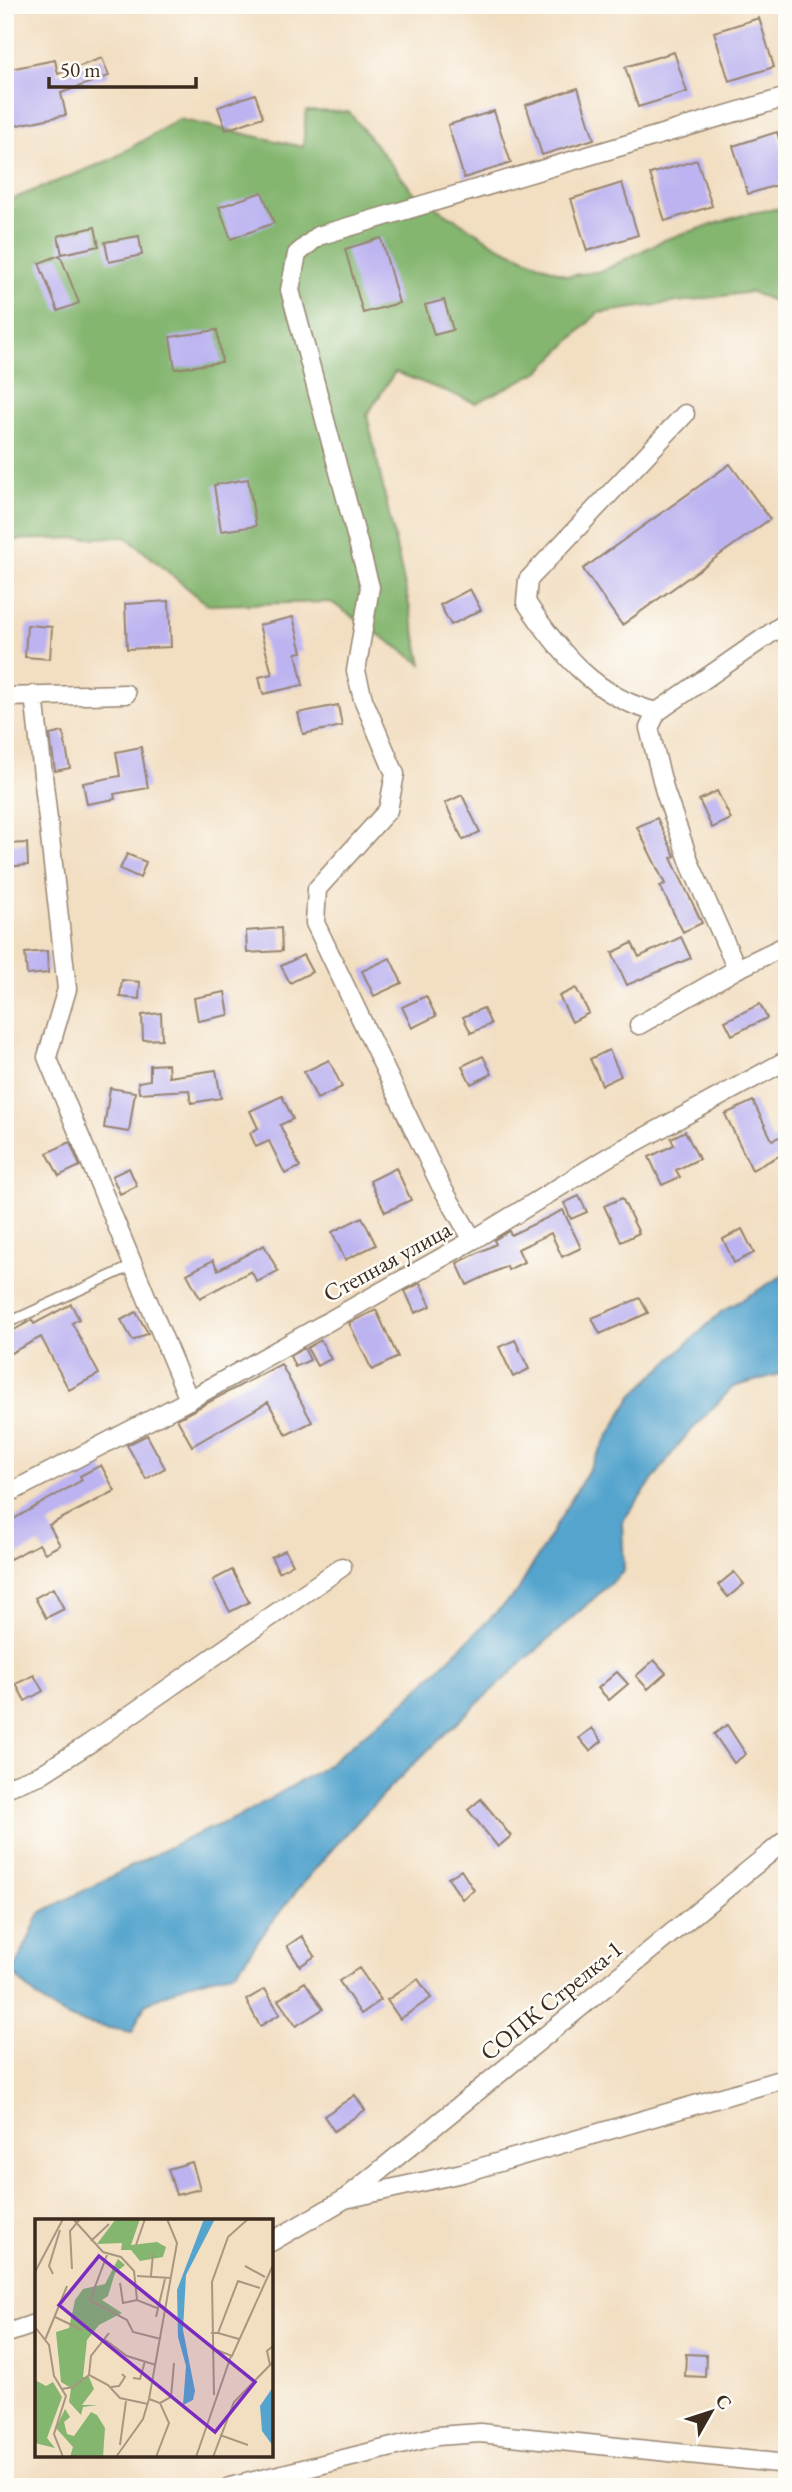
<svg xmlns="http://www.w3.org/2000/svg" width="792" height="2492" font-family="'EB Garamond',serif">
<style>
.forest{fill:#84b670;stroke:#607047;stroke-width:2}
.water{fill:#54a4ce;stroke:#486776;stroke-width:2}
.building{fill:#bcb3f0}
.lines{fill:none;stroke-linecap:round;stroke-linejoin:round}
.service-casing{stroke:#968470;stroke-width:12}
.minor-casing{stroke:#968470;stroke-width:21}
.service{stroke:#fff;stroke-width:9}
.minor{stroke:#fff;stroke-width:18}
.labels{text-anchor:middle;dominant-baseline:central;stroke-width:5;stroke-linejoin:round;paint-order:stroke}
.street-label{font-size:24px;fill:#3b2a1e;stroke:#fdfcf7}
.inset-road{fill:none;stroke:#a99680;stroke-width:2}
.view{fill:#7b2cbf;fill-opacity:0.15;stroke:#7b2cbf;stroke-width:3.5}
.inset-edge{fill:none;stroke:#3b2a1e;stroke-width:3.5}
</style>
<rect width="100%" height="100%" fill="#fdfcf7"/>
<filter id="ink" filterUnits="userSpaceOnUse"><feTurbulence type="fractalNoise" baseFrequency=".0143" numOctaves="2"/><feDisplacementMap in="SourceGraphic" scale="14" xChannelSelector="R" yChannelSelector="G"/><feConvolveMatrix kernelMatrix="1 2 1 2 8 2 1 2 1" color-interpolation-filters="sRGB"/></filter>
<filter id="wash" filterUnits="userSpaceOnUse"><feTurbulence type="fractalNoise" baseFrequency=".00686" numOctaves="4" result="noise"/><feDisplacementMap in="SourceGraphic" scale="28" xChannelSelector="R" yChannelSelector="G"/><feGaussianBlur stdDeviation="1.57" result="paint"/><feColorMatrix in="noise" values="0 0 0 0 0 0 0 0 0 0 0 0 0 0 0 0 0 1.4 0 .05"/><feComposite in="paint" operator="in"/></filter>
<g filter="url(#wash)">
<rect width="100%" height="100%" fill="#f2dec1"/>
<path class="forest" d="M306,111L349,112L415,194L498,246L567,276L602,271L664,240L746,214L787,207V306L751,292L598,313L540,371L476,403L395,372L367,415L422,664L331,602L208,605L126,537L5,540V202L110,160L179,119L303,147Z"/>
<path class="water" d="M787,1273V1372L733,1387L682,1440L622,1522L624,1571C487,1696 341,1816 237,1971L187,1984L145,2004L132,2032C73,2022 55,2019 13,1973L40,1913L181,1841L240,1816L323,1768L408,1699L517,1592L632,1396L721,1312Z"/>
<g id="blocks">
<path class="building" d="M759,18L774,67L729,81L714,32Z
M674,52L687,92L638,107L625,67Z
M102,58L109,76L61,93L66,115L13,126L5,89V70L55,60L58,74Z
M578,88L594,139L542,155L526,105Z
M255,94L263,117L226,130L218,107Z
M494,111L511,163L464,178L448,125Z
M777,132L787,164V182L748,194L733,146Z
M697,160L712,206L665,221L650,174Z
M622,183L638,235L587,251L571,199Z
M262,192L274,223L231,239L219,207Z
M95,227L99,246L62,254L58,236Z
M139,236L142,255L109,262L105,242Z
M381,238L399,303L363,313L345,249Z
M60,255L79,303L58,311L39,263Z
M444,300L453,330L434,335L425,305Z
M217,330L222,362L175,369L170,337Z
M730,464L770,519L622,625L583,569Z
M248,479L256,526L221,531L214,485Z
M470,589L481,610L451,625L440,605Z
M169,601L171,647L127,649L125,604Z
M293,617L302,652L296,653L303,685L263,694L259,677L272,674L259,625Z
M27,625L52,627L50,659L25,657Z
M338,705L342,726L303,734L298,713Z
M63,732L70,768L55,771L50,735Z
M141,747L148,788L114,794L115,799L87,804L83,783L120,776L116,752Z
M717,791L731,819L712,828L699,800Z
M462,795L480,832L463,840L445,803Z
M657,818L675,856L671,858L702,923L683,932L660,886L665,884L637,827Z
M27,843L28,865L5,867V844Z
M127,854L146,862L140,878L120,869Z
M281,928L282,951L247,953L246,931Z
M681,937L691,958L627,985L612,953L632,943L639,957Z
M47,951L48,973L27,975L25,953Z
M303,955L312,972L290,983L281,966Z
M390,958L402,983L374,996L362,971Z
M122,980L140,982L139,999L120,997Z
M576,988L589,1013L572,1022L559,996Z
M225,992L229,1015L198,1021L194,998Z
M426,996L436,1016L412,1028L402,1007Z
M760,1004L767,1018L732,1035L725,1021Z
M483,1008L491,1024L471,1033L463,1017Z
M161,1013L162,1039L143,1040L142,1015Z
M609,1050L621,1076L602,1085L590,1059Z
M483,1056L492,1074L471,1084L462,1066Z
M329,1060L342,1087L317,1099L304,1072Z
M168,1064L169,1077L216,1070L221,1098L191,1103L189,1090L139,1093L138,1082L150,1080V1065Z
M110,1088L135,1092L129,1132L104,1128Z
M282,1096L293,1119L280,1125L300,1167L285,1174L269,1141L256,1147L250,1133L258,1128L250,1111Z
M753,1101L772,1140L787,1134V1152L752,1170L725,1114Z
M685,1131L699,1159L676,1170L680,1177L662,1185L649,1157L674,1145L671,1138Z
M70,1142L80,1166L59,1176L47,1153Z
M129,1168L137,1186L120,1194L112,1176Z
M396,1168L411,1200L385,1212L370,1181Z
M579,1196L587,1212L571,1219L564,1203Z
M622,1198L639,1233L621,1242L604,1206Z
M563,1210L581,1248L562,1257L551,1233L518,1249L524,1262L508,1270L507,1266L467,1285L457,1263L496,1244L494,1240L509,1231L511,1235Z
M362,1217L376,1245L345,1260L332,1232Z
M742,1229L754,1253L734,1263L723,1239Z
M264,1245L278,1271L257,1282L251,1271L200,1298L187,1274L213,1260L218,1270Z
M420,1283L431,1306L415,1313L405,1291Z
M640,1298L648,1313L600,1334L592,1318Z
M71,1304L79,1319L72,1323L99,1374L69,1390L41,1337L5,1356V1335L32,1320L34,1324Z
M376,1310L398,1357L372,1370L349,1323Z
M136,1312L148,1333L133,1341L121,1320Z
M321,1340L331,1359L317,1366L307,1348Z
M515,1340L529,1369L513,1377L499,1347Z
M304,1348L310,1360L295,1367L290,1356Z
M281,1364L312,1422L286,1435L268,1402L192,1446L177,1419Z
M147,1435L165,1468L146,1479L127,1445Z
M101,1465L115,1491L49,1525L60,1545L45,1553L39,1544L10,1559L5,1550V1524L82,1480L80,1476Z
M285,1550L293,1564L279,1572L271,1557Z
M232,1570L249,1602L230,1612L213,1580Z
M734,1572L744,1584L728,1597L718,1585Z
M53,1588L64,1609L46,1618L35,1598Z
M654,1660L666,1673L648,1689L636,1676Z
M617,1672L628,1684L609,1700L598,1688Z
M34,1675L43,1691L25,1701L16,1684Z
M727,1725L746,1754L734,1763L714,1734Z
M592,1728L602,1741L590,1751L579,1738Z
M481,1799L511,1836L498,1847L468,1810Z
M461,1870L474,1890L462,1899L448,1878Z
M302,1936L315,1956L300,1966L287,1946Z
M359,1968L381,2000L361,2014L339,1981Z
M418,1979L431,1998L400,2019L387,2000Z
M305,1982L323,2009L296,2026L278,2000Z
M265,1989L280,2014L260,2026L246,2000Z
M355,2095L365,2110L334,2131L324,2116Z
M192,2162L200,2189L176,2195L168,2169Z
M686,2354L706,2355L705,2377L685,2376Z"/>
</g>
</g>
<g filter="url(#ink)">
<use href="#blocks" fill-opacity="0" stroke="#968470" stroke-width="2"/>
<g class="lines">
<defs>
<path id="service" d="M5,1324L132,1266"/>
<path id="minor" d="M34,695L67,989L47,1057L189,1400
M5,697L126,694
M657,712C596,698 559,652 526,602L528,580L685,414
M737,969L691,866L665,792L649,728L657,712L787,622
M639,1025L737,969L787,945
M473,1240L441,1186L315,923L317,889L388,810L395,774L363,699L356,671L370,587L290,290L297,254L318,236L787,97
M5,1495L189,1400L473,1240L610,1156L787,1060
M5,1788L40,1775L90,1743L342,1567
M345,2199L787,1839
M271,2242L345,2199L462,2173L787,2078
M5,2334L37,2323
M230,2487L437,2436L480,2433L787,2464"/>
</defs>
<use href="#service" class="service-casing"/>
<use href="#minor" class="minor-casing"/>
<use href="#service" class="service"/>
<use href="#minor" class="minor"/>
</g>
</g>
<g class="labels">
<g class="street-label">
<text transform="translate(387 1261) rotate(-29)">Степная улица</text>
<text transform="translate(551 2000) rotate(-39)">СОПК Стрелка-1</text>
</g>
</g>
<g transform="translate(35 2219)">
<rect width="238" height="238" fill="#f2dec1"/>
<path d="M105,0L96,26L122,23L131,28L128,38L105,42L96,31H86L87,24L62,25L80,1ZM83,40L90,46L80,54L73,77L67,81L87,94L64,106L52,121L48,158H54L59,170L47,186H63L48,188L46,196L34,183L36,169L26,163L21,113L34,109L40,81L48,70L70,65ZM0,161L11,167L18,163L27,178L12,219L20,229L0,224ZM30,190L35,198L29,203L32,215L39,217L56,193L62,196L70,209L68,238H35L38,228L21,209Z" fill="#84b670"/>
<path d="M169,0H180L151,56L148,111L160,172L158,181L148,186L151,147L143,118L142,71ZM238,168V227L227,212L225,187Z" fill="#54a4ce"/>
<path class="inset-road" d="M38,0L68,33L86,38L99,52L102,81M56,22L74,5M101,26L110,0M72,36L55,81L92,101L98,113L126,120M210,47L230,58M37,50L35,12L45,0M0,53L28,0M18,55L14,47L25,11M102,57L136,59M116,57L118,35M85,64L88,84L102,81L122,89M20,98L47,111M121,98L130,60M0,108L14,126L19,157L31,177L19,215L28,238M74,114L56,137L54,156L73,166L85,179L113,185M176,114H183L203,62L225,69M183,114L204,120M69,120L92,137L121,146M10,121L32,67M179,130L197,137L238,46M235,146L232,132L238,127M98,159L105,160L110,142M76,168L84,167L90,158L87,155M27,170L38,168L54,156M179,176L177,63L193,18L213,0M114,180L125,184L134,204L121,238M125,184L136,178L139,144M185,216L213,226M85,226L91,182M81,238L108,200L114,180L142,24L132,0M161,238L196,137M178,238L199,183L238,143"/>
<path class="view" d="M64,37L220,163L180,213L24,86Z"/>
<rect width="238" height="238" class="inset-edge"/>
</g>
<rect width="792" height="2492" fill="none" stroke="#fdfcf7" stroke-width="28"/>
<g transform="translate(711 2412) rotate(51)" stroke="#fdfcf7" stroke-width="5" paint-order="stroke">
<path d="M0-5L12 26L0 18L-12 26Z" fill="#3b2a1e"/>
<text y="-10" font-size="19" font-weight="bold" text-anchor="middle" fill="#3b2a1e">С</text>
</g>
<path d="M49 77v10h147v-10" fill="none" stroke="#3b2a1e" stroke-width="3.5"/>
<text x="60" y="77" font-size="21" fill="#3b2a1e" stroke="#fdfcf7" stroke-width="5" paint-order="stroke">50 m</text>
</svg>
